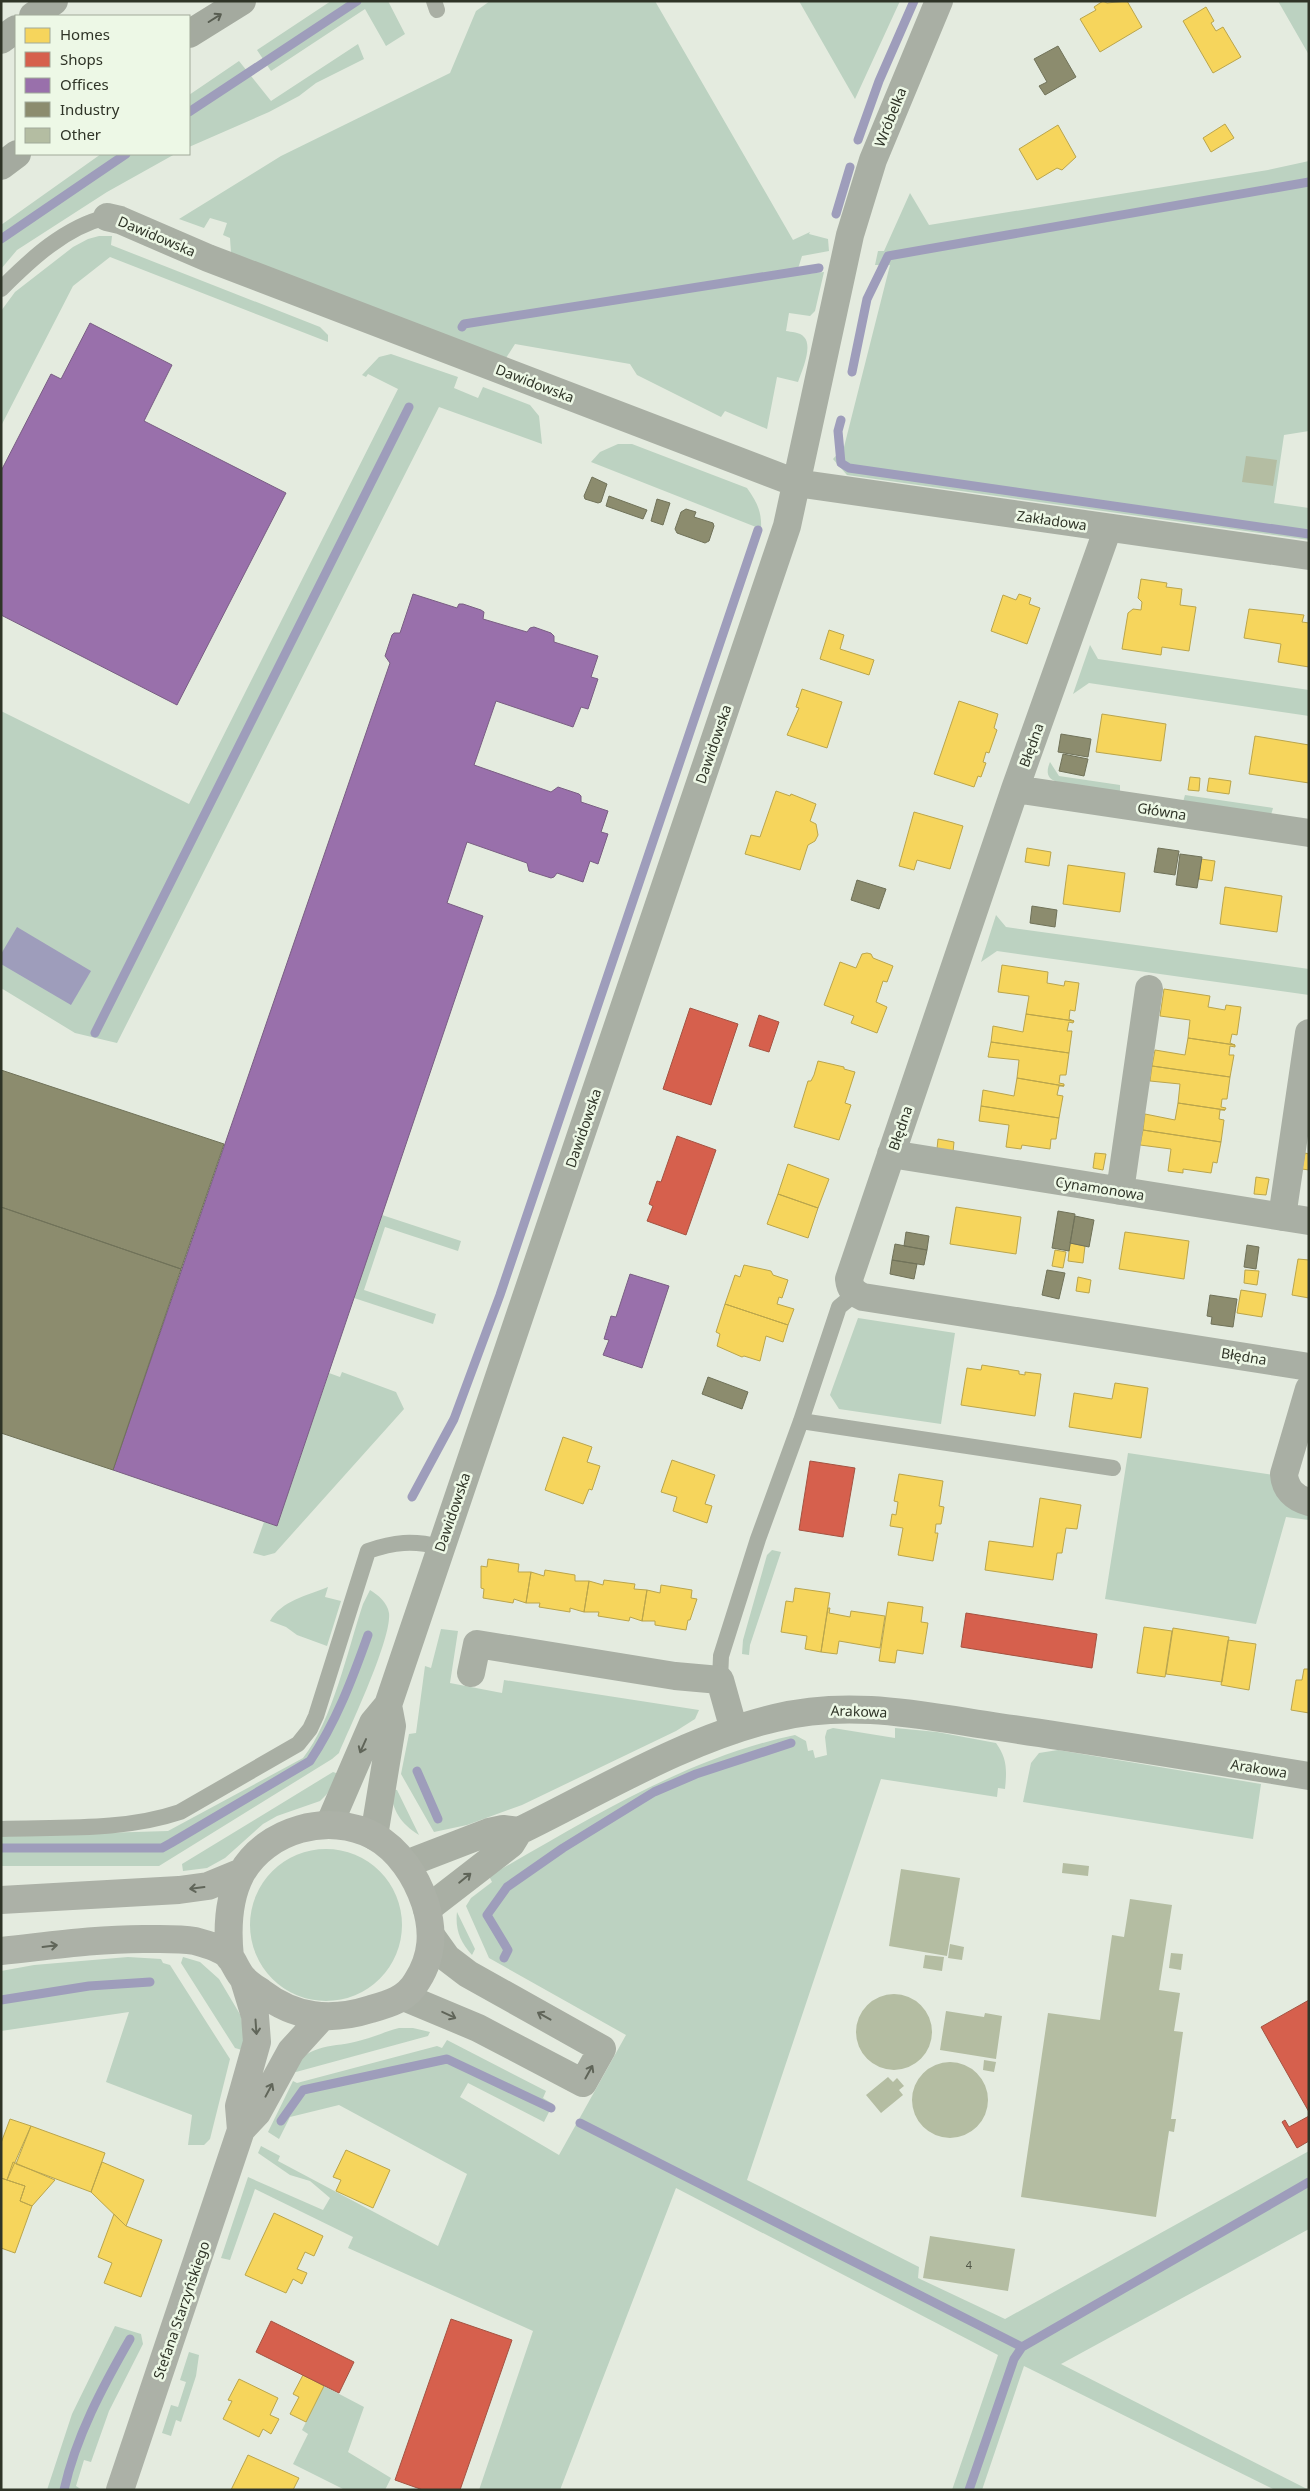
<svg xmlns="http://www.w3.org/2000/svg" width="1310" height="2491" font-family="'Noto Sans',sans-serif">
<style>
.green{fill:#bcd2c1}
.water{fill:#9e9dbb}
.homes{fill:#f6d55c;stroke:#baa54c}
.shops{fill:#d6604d;stroke:#a45342}
.offices{fill:#9970ab;stroke:#795e83}
.industry{fill:#8c8c6e;stroke:#707259}
.lines{fill:none;stroke-linecap:round;stroke-linejoin:round}
.stream{stroke:#9e9dbb;stroke-width:9}
.building{fill:#b4bda2}
.lane{stroke:#a9afa4;stroke-width:16}
.street{stroke:#a9afa4;stroke-width:28}
.secondary{stroke:#acb1a7;stroke-width:28}
.highway{stroke:#a4aa9f;stroke-width:28}
.oneway{stroke:#585d51}
.oneway2{stroke:#606559}
.oneway3{stroke:#61665a}
.labels{text-anchor:middle;dominant-baseline:central;stroke-width:5;stroke-linejoin:round;paint-order:stroke}
.number-label{font-size:11px;fill:#505646}
.street-label{font-size:14px;fill:#2f3427;stroke:#edf8e6}
</style>
<rect width="100%" height="100%" fill="#e4ebdf"/>
<path class="green" d="M331,1H388L405,34L386,46L365,9L271,71L257,50Z
M490,1H655L793,240L810,232L809,234L828,239L829,251L802,256L796,275L824,272L815,311L810,316L789,313L786,331C791,332 800,332 804,337C813,346 802,371 798,382L777,377L767,429L725,411L721,417L637,375L630,364L515,344L506,358L231,253L230,238L223,235L227,223L210,218L204,228L179,219L281,156L450,73L476,11Z
M799,1H900L855,99Z
M1278,1H1309V55Z
M358,44L364,59L316,83L299,96L269,112L189,147V95L239,61L271,101Z
M101,154H175L107,192L17,250L1,269V225Z
M1309,161V431L1284,435L1274,503L1309,508V540L847,475L833,459L844,447L890,265H875L878,251H884L910,193L929,225L1268,170Z
M99,236H112L111,245L320,327L328,335V342L110,257L73,286L1,426V311L15,292L73,247L88,239Z
M391,354L458,377L454,388L478,398L483,387L530,405L539,416L542,444L439,407L117,1043L75,1033L1,988V711L189,804L398,389L368,374L366,377L362,375L379,357Z
M618,444H632L747,488C757,502 762,512 761,529L591,462L600,452Z
M1090,645L1098,659L1309,690V716L1089,683L1073,694Z
M1050,762L1059,776L1120,785V792C1106,790 1058,787 1050,778C1046,773 1048,767 1050,762Z
M1185,795L1273,808L1271,815L1183,802Z
M996,915L1006,927L1309,969V995L997,951L981,962Z
M382,1215L461,1241L458,1251L385,1227L364,1290L436,1314L433,1324L354,1298Z
M858,1318L955,1333L941,1424L839,1409L830,1395Z
M342,1372L396,1392L404,1409L275,1553L264,1556L253,1553L264,1522L277,1526L329,1373L340,1377Z
M1128,1453L1274,1475L1309,1511V1520L1286,1517L1256,1624L1105,1599Z
M772,1550L781,1552L750,1645L749,1655L742,1654L743,1640L767,1555Z
M328,1587L325,1597L341,1601L327,1646L297,1635L286,1627L270,1621C281,1601 308,1595 328,1587Z
M370,1590C378,1595 387,1602 389,1613C392,1638 351,1725 339,1753L332,1759L159,1866H1V1836L168,1831L303,1758C332,1722 348,1649 363,1604Z
M441,1629L458,1631L450,1683L502,1693L504,1680L699,1710L695,1719L676,1731L522,1805L467,1825L434,1832L401,1774L409,1734L416,1733L425,1666L431,1668Z
M833,1728L895,1738V1728L937,1732L996,1743C1007,1758 1007,1770 1005,1789L998,1788L997,1797L881,1779L747,2180L919,2267L918,2278L1005,2319L1309,2151V2229L1061,2364L1309,2490H1275L1024,2366L982,2490H952L998,2355L676,2188L560,2490H479L533,2331L348,2248L353,2237L255,2189L230,2260L221,2258L248,2177L323,2210L330,2198L310,2181L290,2175L258,2153L261,2146L280,2156L278,2161L438,2246L467,2174L339,2105L290,2117L279,2139L268,2132L293,2081L297,2083L437,2046L442,2048L447,2040L546,2091L543,2098L553,2104L544,2122L468,2083L460,2097L559,2155L626,2035L489,1958L466,1906L471,1898L492,1882L489,1876C586,1821 685,1758 795,1735L806,1741L808,1751L813,1750L815,1758L827,1755L825,1737L827,1730Z
M1058,1750L1261,1784L1253,1839L1023,1802L1031,1763L1039,1753Z
M333,1772L339,1774L327,1794L320,1801L277,1816L263,1824L225,1858L207,1868L183,1871L182,1864Z
M390,1789L397,1790L419,1835C400,1823 393,1811 390,1789Z
M250 1925a76 76 0 1 1 152 0a76 76 0 1 1-152 0Z
M457,1912L475,1949L472,1955C460,1942 455,1929 457,1912Z
M128,1957L161,1959L163,1963L170,1965L230,2059L210,2139L204,2145H188L192,2115L106,2082L129,2012L1,2031V1971L34,1965Z
M183,1957L200,1962L219,1979L241,2016L244,2037L242,2050L235,2048L181,1963Z
M399,2028H413L430,2032L428,2036L296,2072L291,2070C312,2041 332,2049 362,2040C375,2037 386,2031 399,2028Z
M115,2326L141,2334L143,2344L109,2411L91,2462L84,2460L76,2486L82,2490H47L72,2414Z
M189,2352L199,2355L196,2376L181,2422L176,2420L171,2436L162,2433L171,2405L178,2407L186,2382L180,2380Z
M324,2386L364,2407L348,2452L391,2478L385,2490H345L293,2464L308,2434L302,2430Z"/>
<path class="water" d="M17,927L91,971L71,1005L1,964V954Z"/>
<path class="homes" d="M1103,1L1107,3L1127,1L1142,27L1100,52L1080,19L1096,10L1094,7Z
M1206,7L1214,21L1211,23L1216,31L1223,27L1241,57L1213,73L1183,21Z
M1225,124L1234,138L1211,152L1203,138Z
M1058,125L1076,157L1062,170L1057,168L1037,180L1019,149Z
M1141,579L1167,583L1166,587L1182,589L1180,605L1196,607L1189,651L1162,647L1161,655L1122,649L1128,613L1133,609L1141,610L1142,602L1138,598Z
M1019,594L1031,598L1029,604L1040,608L1027,644L991,631L1003,595L1016,600Z
M1249,609L1304,615L1302,622L1309,623V667L1278,662L1281,644L1244,638Z
M829,630L844,635L840,649L874,660L869,675L820,659Z
M802,689L842,702L827,748L787,735L799,708L796,707Z
M959,701L998,714L994,728L997,730L989,753L986,752L983,762L986,763L981,777L978,776L974,787L934,774Z
M1102,714L1166,724L1161,761L1096,752Z
M1255,736L1309,745V783L1249,774Z
M1190,777L1200,778L1199,791L1188,790Z
M1209,778L1231,781L1229,794L1207,791Z
M776,791L790,796L791,794L816,804L810,821L816,824L818,835L815,841L808,845L800,870L745,854L751,835L760,837Z
M914,812L963,826L950,869L917,860L914,870L899,866Z
M1027,848L1051,852L1049,866L1025,862Z
M1201,859L1215,861L1212,881L1199,879Z
M1068,865L1125,873L1120,912L1063,904Z
M1225,887L1282,896L1277,932L1220,924Z
M867,953L871,954L873,958L893,966L887,982L883,981L876,1002L887,1007L877,1033L851,1023L854,1016L824,1005L840,962L856,968L862,954Z
M1002,965L1048,972L1047,983L1064,986L1065,981L1079,983L1075,1011L1070,1010L1069,1019L1074,1021L1026,1014L1029,996L998,992Z
M1164,989L1210,996L1208,1007L1225,1010L1226,1005L1241,1007L1237,1035L1232,1034L1230,1043L1235,1045L1188,1038L1190,1020L1160,1016Z
M1026,1014L1074,1021L1073,1023L1069,1022L1067,1031H1072L1069,1053L991,1042L993,1026L1023,1032Z
M1188,1038L1235,1045V1047L1230,1046L1229,1055H1234L1230,1077L1152,1066L1155,1050L1185,1055Z
M991,1042L1069,1053L1066,1075H1060L1059,1083L1064,1084V1086L1017,1078L1019,1060L988,1057Z
M818,1061L844,1067V1069L855,1072L845,1103L851,1105L839,1140L794,1127L808,1081H811L814,1075Z
M1152,1066L1230,1077L1227,1099H1222L1221,1107L1226,1108L1225,1110L1178,1103L1180,1084L1150,1081Z
M1017,1078L1064,1086H1059L1057,1095L1063,1096L1059,1118L981,1106L983,1090L1014,1096Z
M1178,1103L1225,1110H1220L1219,1119L1224,1120L1221,1142L1143,1130L1145,1114L1175,1120Z
M981,1106L1059,1118L1056,1139H1051L1050,1149L1022,1145L1021,1149L1006,1147L1009,1125L979,1121Z
M1143,1130L1221,1142L1217,1163L1213,1162L1211,1173L1183,1169V1173L1168,1171L1171,1149L1140,1145Z
M938,1139L954,1142L953,1152L937,1149Z
M1095,1153L1106,1154L1103,1170L1093,1168Z
M1305,1153L1309,1154V1170L1302,1169Z
M788,1164L829,1179L818,1208L778,1194Z
M1256,1177L1269,1179L1266,1195L1254,1194Z
M778,1194L818,1208L808,1238L767,1224Z
M956,1207L1021,1217L1016,1254L950,1244Z
M1125,1232L1189,1241L1184,1279L1119,1269Z
M1070,1243L1085,1246L1083,1263L1068,1261Z
M1055,1250L1066,1252L1063,1268L1052,1266Z
M1298,1259L1309,1260V1298L1292,1295Z
M744,1265L771,1271L773,1275L788,1280L782,1298L779,1297L777,1304L794,1309L788,1325L725,1304L735,1275L740,1277Z
M1245,1270L1259,1271L1257,1285L1244,1283Z
M1078,1277L1091,1280L1089,1293L1076,1291Z
M1241,1290L1266,1294L1262,1317L1237,1313Z
M725,1304L788,1325L783,1342L766,1336L760,1361L744,1356L742,1357L717,1346L720,1334L716,1332Z
M982,1365L1019,1371V1374L1025,1375V1372L1041,1374L1035,1416L961,1405L967,1368L981,1370Z
M1115,1383L1148,1388L1141,1438L1069,1427L1074,1393L1112,1399Z
M563,1437L592,1447L587,1462L600,1466L592,1490L589,1489L583,1504L545,1490Z
M672,1460L715,1475L705,1504L712,1506L707,1523L673,1511L677,1497L661,1492Z
M899,1474L943,1481L939,1506L944,1507L941,1524H936L935,1533H938L933,1561L898,1555L903,1528L890,1526L892,1514L896,1515L898,1502L894,1501Z
M1040,1498L1081,1505L1077,1529L1066,1528L1062,1553H1057L1053,1580L985,1570L989,1541L1033,1547Z
M488,1559L519,1564L518,1572H531L526,1603L514,1599L513,1603L483,1598L484,1589L481,1588V1566L487,1567Z
M545,1570L575,1575V1581H589L584,1612L570,1608V1612L539,1607L540,1603H526L531,1572L544,1576Z
M604,1580L635,1584L634,1589L647,1590L642,1621L630,1617L629,1621L598,1616L599,1612H584L589,1581L603,1585Z
M661,1585L692,1590L691,1598L697,1599L690,1620H688L686,1630L655,1625V1621H642L647,1590L660,1593Z
M795,1588L830,1593L821,1652L805,1649L807,1636L781,1632L786,1601L793,1602Z
M888,1602L923,1607L921,1622L928,1623L923,1654L897,1650L895,1663L879,1661Z
M828,1608H830L829,1613L850,1617L851,1611L885,1616L880,1648L839,1641L837,1654L821,1652Z
M1144,1627L1172,1631L1165,1677L1137,1673Z
M1173,1628L1229,1637L1222,1682L1166,1674Z
M1228,1640L1256,1644L1249,1690L1221,1685Z
M1304,1669H1309V1713L1291,1710L1296,1680H1302Z
M10,2119L31,2126L7,2180L1,2178V2143Z
M31,2126L105,2153L91,2192L16,2164Z
M346,2150L390,2170L373,2208L336,2191L341,2180L333,2177Z
M13,2162L55,2180L32,2206L20,2201L25,2186L7,2180Z
M102,2162L144,2180L126,2226L91,2192Z
M1,2178L25,2186L20,2201L32,2206L15,2253L1,2248Z
M274,2213L323,2236L314,2256L305,2252L297,2269L307,2273L302,2284L293,2279L286,2293L245,2275Z
M114,2214L126,2226L162,2240L141,2297L104,2283L112,2263L98,2257Z
M303,2375L324,2386L306,2422L290,2414L299,2397L293,2394Z
M239,2379L278,2398L270,2415L279,2419L271,2434L263,2429L259,2437L223,2419L232,2401L228,2400Z
M248,2455L299,2478L293,2490H231Z"/>
<path class="shops" d="M690,1008L738,1024L711,1105L663,1089Z
M759,1015L779,1022L769,1052L749,1046Z
M677,1136L716,1150L686,1235L647,1221L653,1206L649,1204L657,1181L661,1182Z
M810,1461L855,1468L843,1537L799,1530Z
M966,1613L1097,1634L1092,1668L961,1647Z
M1309,2000V2112L1261,2027Z
M1309,2116V2141L1297,2148L1282,2122L1285,2120L1289,2127Z
M451,2319L512,2340L460,2490H423L395,2480Z
M271,2321L354,2362L339,2393L256,2352Z"/>
<path class="offices" d="M90,323L172,365L144,421L286,493L177,705L1,615V471L51,374L61,379Z
M413,594L457,608L459,604H463L481,610L484,612L483,619L527,632L530,628L534,627L551,633L554,636V642L598,656L591,677L598,679L588,709L581,707L573,727L496,701L474,765L551,792L558,787L579,794L581,796V802L608,811L601,832L608,834L598,864L590,861L583,882L557,873L554,877L551,878L529,871L527,863L467,842L447,903L483,916L277,1526L113,1470L390,663L385,656L392,635L394,633H400Z
M630,1274L669,1286L642,1368L603,1355L609,1340L604,1339L611,1316L616,1317Z"/>
<path class="industry" d="M1058,46L1076,77L1045,95L1039,86L1047,82L1034,59Z
M592,477L607,484L601,502L598,503L585,499L584,496Z
M609,496L647,510L643,519L606,506Z
M657,499L670,503L663,525L651,521Z
M686,509L696,512L694,517L713,523L714,526L709,541L705,543L677,533L675,529L681,512Z
M1061,734L1091,739L1088,757L1058,752Z
M1063,754L1088,759L1084,776L1059,771Z
M1158,848L1179,851L1175,875L1154,872Z
M1180,854L1202,857L1197,888L1176,885Z
M857,880L886,889L879,909L851,900Z
M1032,906L1057,910L1055,927L1030,923Z
M1,1070L224,1144L181,1269L1,1207Z
M1,1207L181,1269L113,1470L1,1433Z
M1058,1211L1075,1214L1069,1251L1052,1248Z
M1075,1216L1094,1220L1089,1247L1070,1243Z
M906,1232L929,1236L927,1250L904,1246Z
M895,1244L927,1250L924,1265L892,1260Z
M1247,1245L1259,1247L1256,1269L1244,1267Z
M892,1260L917,1264L914,1279L890,1274Z
M1047,1270L1065,1273L1059,1299L1042,1295Z
M1210,1295L1237,1299L1233,1327L1211,1324L1212,1317L1207,1316Z
M708,1377L748,1392L742,1409L702,1394Z"/>
<g class="lines">
<path class="stream" d="M189,112L357,1
M858,140L879,81L914,1
M836,214L850,167
M1,239L126,154
M462,327L464,324L819,268
M852,372L867,299L888,256L1309,182
M841,420L838,431L841,463L849,468L1309,534
M95,1033L409,407
M412,1497L454,1419L500,1295L758,530
M417,1771L438,1819
M1,1848H162L171,1843L310,1761C336,1722 352,1680 368,1635
M504,1958L508,1950L487,1915L507,1887L563,1848L654,1792L696,1774L791,1743
M1,2000L89,1986L150,1982
M281,2121L303,2090L447,2059L551,2108
M580,2123L1022,2347
M64,2490C76,2436 103,2386 130,2339
M969,2490L1014,2359L1022,2347L1309,2182"/>
</g>
<path class="building" d="M1246,456L1277,460L1273,486L1242,482Z
M1063,1863L1089,1866L1088,1876L1062,1873Z
M901,1869L960,1878L947,1956L889,1946Z
M1130,1899L1172,1905L1159,1990L1180,1993L1174,2031L1183,2032L1171,2119H1176L1174,2132L1169,2131L1156,2217L1021,2197L1048,2013L1100,2020L1112,1935L1124,1937Z
M950,1944L964,1947L962,1960L948,1958Z
M1171,1953L1183,1954L1181,1970L1169,1968Z
M925,1955L944,1957L942,1971L923,1968Z
M856 2032a38 38 0 1 1 76 0a38 38 0 1 1-76 0Z
M946,2011L984,2017L985,2013L1002,2016L996,2059L940,2050Z
M984,2060L996,2062L994,2072L983,2070Z
M912 2100a38 38 0 1 1 76 0a38 38 0 1 1-76 0Z
M888,2077L893,2082L897,2078L904,2086L899,2090L903,2095L881,2113L866,2095Z
M930,2236L1015,2249L1008,2291L923,2278Z"/>
<g class="lines">
<path class="lane" d="M434,1L437,10
M1,289C31,259 65,227 107,217
M801,1421L1113,1468
M720,1680L721,1656L758,1539L801,1421L839,1307L855,1294
M1,1829C60,1827 124,1831 180,1812L298,1744L310,1729L316,1716L368,1551C394,1542 413,1540 440,1547"/>
<path class="street" d="M107,217L120,220L208,258L796,483L1309,556
M1108,528L1015,789L849,1279C850,1289 854,1293 863,1297L1309,1367
M1015,789L1309,833
M891,1154L1309,1221
M1120,1191L1149,989
M1282,1217L1309,1033
M1309,1389L1284,1474C1285,1489 1294,1498 1309,1502
M471,1673L477,1644L675,1676L720,1680L734,1730
M329,1825L373,1723L388,1705L787,526L850,235L873,160L939,1
M374,1836L392,1726L388,1705
M406,1864L489,1832L503,1829L519,1831
M427,1909L511,1844L519,1831C601,1791 686,1739 775,1718C851,1699 924,1716 999,1727C1103,1742 1206,1759 1309,1776
M404,1997L478,2028L583,2083L602,2049L468,1974L447,1958L432,1937"/>
<path class="secondary" d="M1,1900L179,1890L208,1886L242,1872
M1,1951C49,1946 95,1939 143,1939C160,1939 178,1938 195,1941C206,1944 222,1948 230,1957C235,1964 238,1973 244,1979C248,1984 255,1988 261,1992C295,2018 330,2022 371,2009C389,2004 407,1999 417,1981C433,1956 434,1931 425,1903C416,1876 399,1850 374,1836C329,1812 266,1829 241,1874C228,1899 227,1930 230,1958
M241,2130L257,2113L291,2051L322,2017
M120,2490L241,2130L239,2106L257,2042L255,2016L244,1980"/>
<path class="highway" d="M33,16L54,1
M189,34L242,1
M1,40L16,29
M1,166L17,154"/>
</g>
<defs><path id="oneway-shaft" d="M-6 0H5M1.5-3L5.5 0L1.5 3" fill="none" stroke-width="1.6" stroke-linecap="round" stroke-linejoin="round" transform="scale(1.25)"/></defs>
<use class="oneway" href="#oneway-shaft" transform="translate(215 18) rotate(-32)"/>
<g class="oneway2">
<use href="#oneway-shaft" transform="translate(363 1746) rotate(114)"/>
<use href="#oneway-shaft" transform="translate(465 1878) rotate(-39)"/>
<use href="#oneway-shaft" transform="translate(449 2015) rotate(25)"/>
<use href="#oneway-shaft" transform="translate(544 2016) rotate(-151)"/>
<use href="#oneway-shaft" transform="translate(589 2072) rotate(-61)"/>
</g>
<g class="oneway3">
<use href="#oneway-shaft" transform="translate(197 1888) rotate(173)"/>
<use href="#oneway-shaft" transform="translate(50 1946) rotate(-7)"/>
<use href="#oneway-shaft" transform="translate(256 2027) rotate(86)"/>
<use href="#oneway-shaft" transform="translate(269 2090) rotate(-62)"/>
</g>
<g class="labels">
<g class="number-label">
<text x="969" y="2264">4</text>
</g>
<g class="street-label">
<text transform="translate(890 117) rotate(-68)">Wróbelka</text>
<text transform="translate(157 236) rotate(23)">Dawidowska</text>
<text transform="translate(535 383) rotate(21)">Dawidowska</text>
<text transform="translate(1052 520) rotate(8)">Zakładowa</text>
<text transform="translate(713 744) rotate(-71)">Dawidowska</text>
<text transform="translate(1031 745) rotate(-70)">Błędna</text>
<text transform="translate(1162 811) rotate(9)">Główna</text>
<text transform="translate(583 1128) rotate(-71)">Dawidowska</text>
<text transform="translate(900 1128) rotate(-71)">Błędna</text>
<text transform="translate(1100 1188) rotate(9)">Cynamonowa</text>
<text transform="translate(1244 1356) rotate(9)">Błędna</text>
<text transform="translate(452 1512) rotate(-71)">Dawidowska</text>
<text transform="translate(859 1711) rotate(2)">Arakowa</text>
<text transform="translate(1259 1768) rotate(9)">Arakowa</text>
<text transform="translate(181 2310) rotate(-71)">Stefana Starzyńskiego</text>
</g>
</g>
<rect width="1310" height="2491" fill="none" stroke="#2f3427" stroke-width="5"/>
<rect x="15" y="15" width="175" height="140" fill="#edf8e6" stroke="#a1aa9a"/>
<rect x="25" y="28" width="25" height="15" fill="#f6d55c" stroke="#a1aa9a"/>
<text x="60" y="40" font-size="15" fill="#2f3427">Homes</text>
<rect x="25" y="52" width="25" height="15" fill="#d6604d" stroke="#a1aa9a"/>
<text x="60" y="65" font-size="15" fill="#2f3427">Shops</text>
<rect x="25" y="78" width="25" height="15" fill="#9970ab" stroke="#a1aa9a"/>
<text x="60" y="90" font-size="15" fill="#2f3427">Offices</text>
<rect x="25" y="102" width="25" height="15" fill="#8c8c6e" stroke="#a1aa9a"/>
<text x="60" y="115" font-size="15" fill="#2f3427">Industry</text>
<rect x="25" y="128" width="25" height="15" fill="#b4bda2" stroke="#a1aa9a"/>
<text x="60" y="140" font-size="15" fill="#2f3427">Other</text>
</svg>
